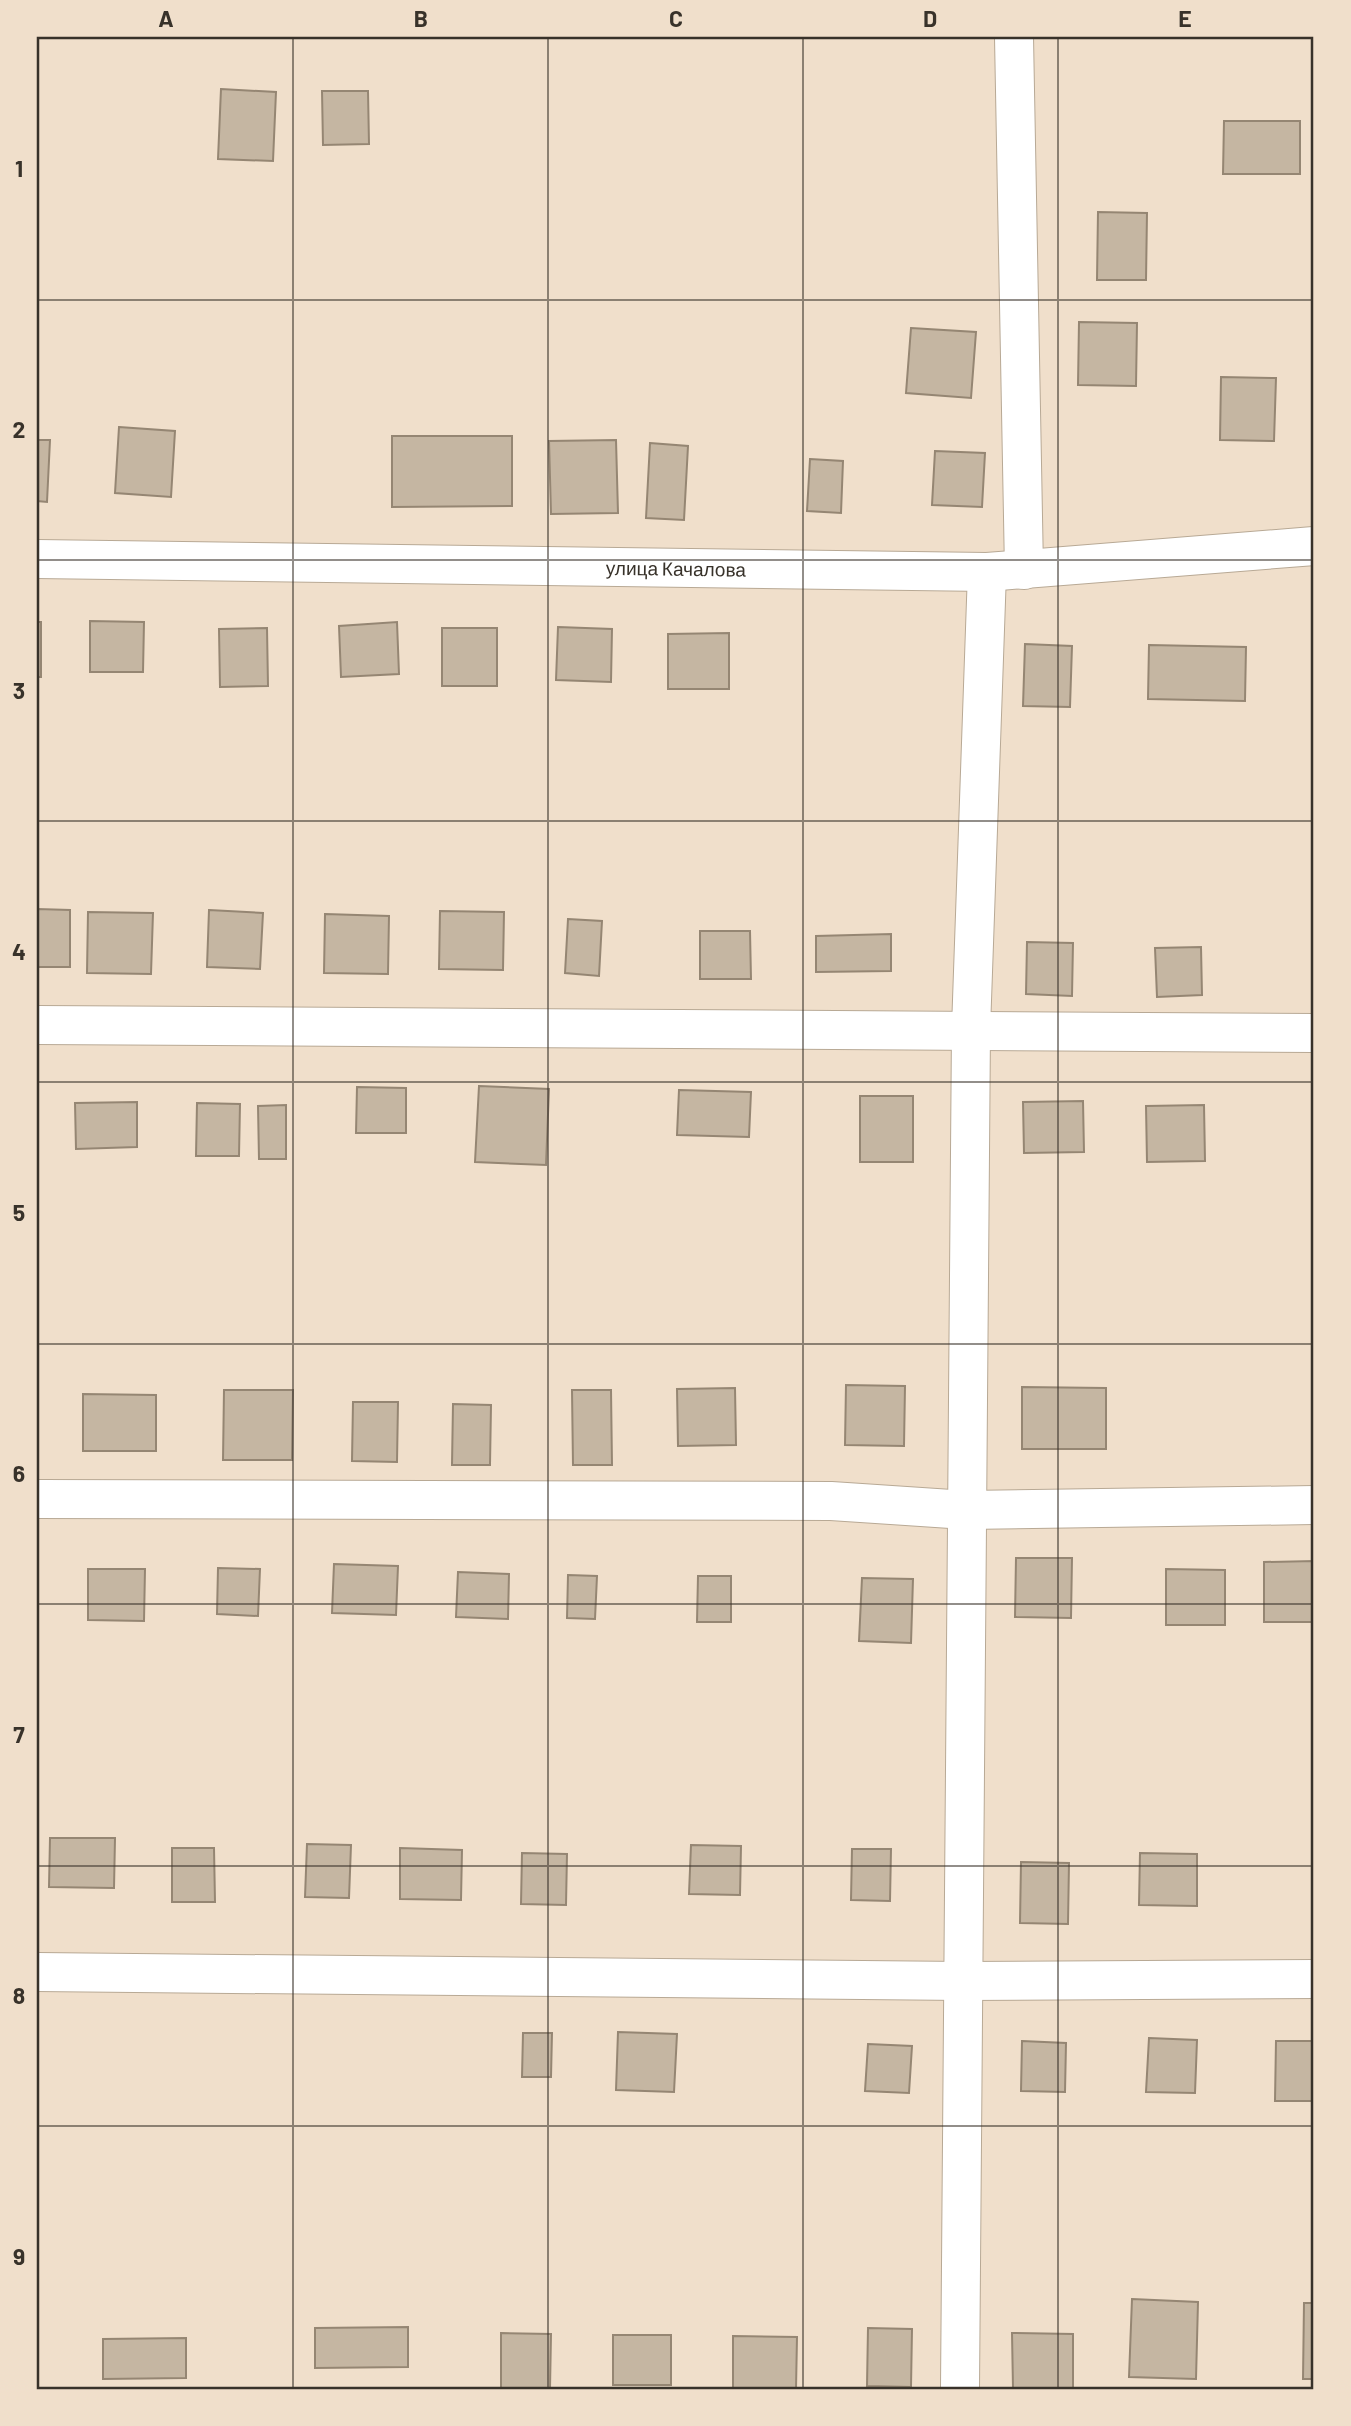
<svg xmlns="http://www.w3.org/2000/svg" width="1351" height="2426" font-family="Barlow,sans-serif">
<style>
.building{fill:#c5b6a2;stroke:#958673;stroke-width:2}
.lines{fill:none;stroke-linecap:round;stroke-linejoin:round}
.street-casing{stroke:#b8a995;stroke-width:40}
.street{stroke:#fff;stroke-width:38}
.grid{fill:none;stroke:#38322a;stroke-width:2;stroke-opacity:0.55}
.labels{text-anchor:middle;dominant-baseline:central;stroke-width:6;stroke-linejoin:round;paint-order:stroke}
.street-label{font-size:19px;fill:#38322a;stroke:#f0dfcb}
.neatline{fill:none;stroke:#38322a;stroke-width:2.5}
.grid-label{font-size:23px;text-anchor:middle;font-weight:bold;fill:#38322a}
</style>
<rect width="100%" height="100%" fill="#f0dfcb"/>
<path class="building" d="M221,89L276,92L273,161L218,159Z
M322,91H368L369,144L323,145Z
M1224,121H1300V174H1223Z
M1098,212L1147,213L1146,280H1097Z
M1079,322L1137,323L1136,386L1078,385Z
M911,328L976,332L971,398L906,393Z
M1221,377L1276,378L1274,441L1220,440Z
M119,427L175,431L171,497L115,493Z
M392,436H512V506L392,507Z
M37,440H50L47,502L37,501Z
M616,440L618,513L551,514L549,441Z
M650,443L688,446L684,520L646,518Z
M935,451L985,453L982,507L932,505Z
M810,459L843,461L841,513L807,511Z
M90,621L144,622L143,672H90Z
M37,622H41V677H37Z
M397,622L399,674L341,677L339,626Z
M558,627L612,629L611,682L556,680Z
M267,628L268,686L220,687L219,629Z
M442,628H497V686H442Z
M729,633V689H668V634Z
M1025,644L1072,646L1070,707L1023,706Z
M1149,645L1246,647L1245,701L1148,699Z
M37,909L70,910V967H37Z
M209,910L263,913L260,969L207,967Z
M440,911L504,912L503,970L439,969Z
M88,912L153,913L151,974L87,973Z
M325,914L389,916L388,974L324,973Z
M568,919L602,921L599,976L565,973Z
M700,931H750L751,979H700Z
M891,934V971L816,972V936Z
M1027,942L1073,943L1072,996L1026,994Z
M1201,947L1202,995L1157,997L1155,948Z
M479,1086L549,1089L546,1165L475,1162Z
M357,1087L406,1088V1133H356Z
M679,1090L751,1092L749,1137L677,1135Z
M860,1096H913V1162H860Z
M1083,1101L1084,1152L1024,1153L1023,1102Z
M137,1102V1147L76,1149L75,1103Z
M197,1103L240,1104L239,1156H196Z
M286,1105V1159H259L258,1106Z
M1204,1105L1205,1161L1147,1162L1146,1106Z
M846,1385L905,1386L904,1446L845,1445Z
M1022,1387L1106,1388V1449H1022Z
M735,1388L736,1445L678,1446L677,1389Z
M224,1390H293L292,1460H223Z
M572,1390H611L612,1465H573Z
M83,1394L156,1395V1451H83Z
M353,1402H398L397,1462L352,1461Z
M453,1404L491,1405L490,1465H452Z
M1016,1558H1072L1071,1618L1015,1617Z
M1314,1561V1622H1264V1562Z
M334,1564L398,1566L396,1615L332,1613Z
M218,1568L260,1569L258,1616L217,1614Z
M88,1569H145L144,1621L88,1620Z
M1166,1569L1225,1570V1625H1166Z
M458,1572L509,1574L508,1619L456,1617Z
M568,1575L597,1576L595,1619L567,1618Z
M698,1576H731V1622H697Z
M862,1578L913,1579L911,1643L859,1641Z
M50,1838H115L114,1888L49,1887Z
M307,1844L351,1845L349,1898L305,1897Z
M691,1845L741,1846L740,1895L689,1894Z
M172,1848H214L215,1902H172Z
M400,1848L462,1850L461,1900L400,1899Z
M852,1849H891L890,1901L851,1900Z
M522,1853L567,1854L566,1905L521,1904Z
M1140,1853L1197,1854V1906L1139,1905Z
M1021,1862L1069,1863L1068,1924L1020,1923Z
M618,2032L677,2034L674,2092L616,2090Z
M523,2033H552L551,2077H522Z
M1149,2038L1197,2040L1195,2093L1146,2092Z
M1022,2041L1066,2043L1065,2092L1021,2091Z
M1276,2041H1314V2101H1275Z
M868,2044L912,2046L909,2093L865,2091Z
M1132,2299L1198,2302L1196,2379L1129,2377Z
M1304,2303H1314V2379H1303Z
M408,2327V2367L315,2368V2328Z
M868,2328L912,2329L911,2387L867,2386Z
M501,2333L551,2334L550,2389H501Z
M1012,2333L1073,2334V2388H1013Z
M613,2335H671V2385H613Z
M733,2336L797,2337L796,2389H733Z
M186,2338V2378L103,2379V2339Z"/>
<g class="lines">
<defs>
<g id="street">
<path d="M1014,37L1024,570"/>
<path id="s1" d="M37,559L987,572L1314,546"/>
<path d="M37,1025L1314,1033"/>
<path d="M37,1499L831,1501L966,1510L1314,1505"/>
<path d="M37,1972L962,1981L1314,1979"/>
<path d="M960,2389L971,1029L987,572"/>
</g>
</defs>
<use href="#street" class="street-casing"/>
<use href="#street" class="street"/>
</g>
<path class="grid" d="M293,37V2389M548,37V2389M803,37V2389M1058,37V2389M37,300H1314M37,560H1314M37,821H1314M37,1082H1314M37,1344H1314M37,1604H1314M37,1866H1314M37,2126H1314"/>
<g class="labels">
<g class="street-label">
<text stroke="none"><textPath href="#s1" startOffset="639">улица Качалова</textPath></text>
</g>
</g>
<rect width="1351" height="2426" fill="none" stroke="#f0dfcb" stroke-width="77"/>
<rect x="38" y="38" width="1274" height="2350" class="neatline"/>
<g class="grid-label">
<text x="166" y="27">A</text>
<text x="421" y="27">B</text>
<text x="676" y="27">C</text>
<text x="930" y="27">D</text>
<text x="1185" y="27">E</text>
<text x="19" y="177">1</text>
<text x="19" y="438">2</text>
<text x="19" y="699">3</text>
<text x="19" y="960">4</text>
<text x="19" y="1221">5</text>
<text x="19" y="1482">6</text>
<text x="19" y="1743">7</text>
<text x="19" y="2004">8</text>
<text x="19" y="2265">9</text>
</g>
</svg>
